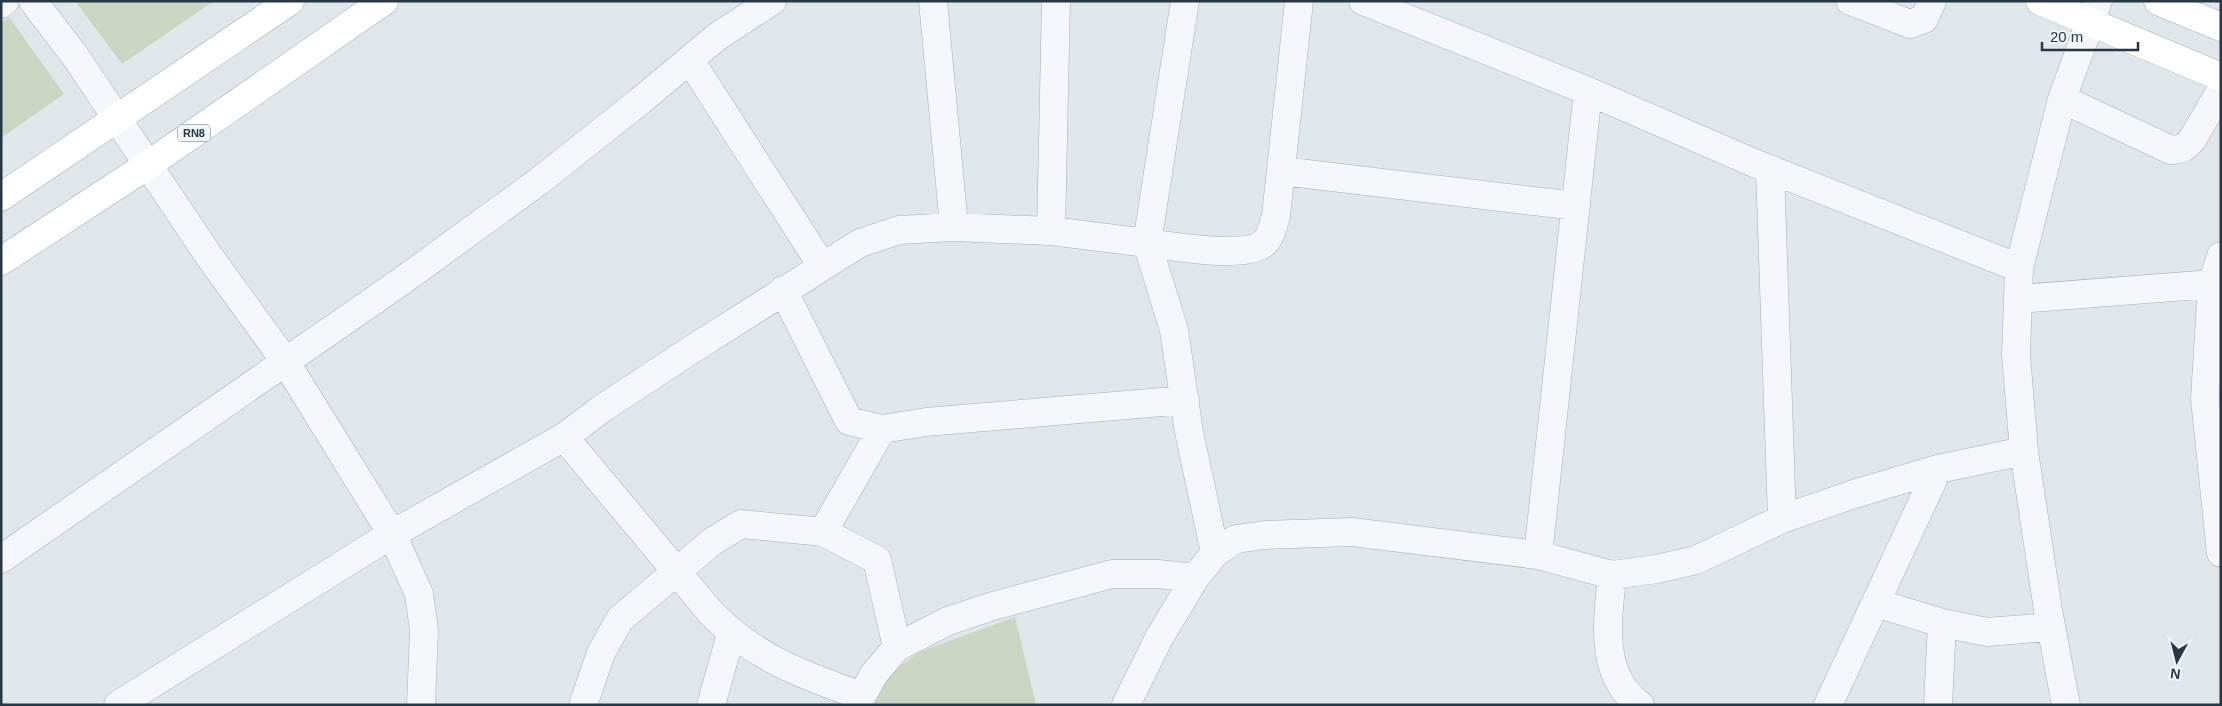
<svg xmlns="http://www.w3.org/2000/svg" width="2222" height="706" font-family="Helvetica,sans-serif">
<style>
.green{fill:#cad6c1}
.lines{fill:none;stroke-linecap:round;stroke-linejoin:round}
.minor-casing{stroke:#a5afb6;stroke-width:29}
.major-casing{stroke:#9eaeb8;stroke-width:29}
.minor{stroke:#f4f6f9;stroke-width:28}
.major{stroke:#fff;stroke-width:28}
.labels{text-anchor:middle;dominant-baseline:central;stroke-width:5;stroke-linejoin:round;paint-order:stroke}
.shield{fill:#f0f5f8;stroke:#63707b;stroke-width:1}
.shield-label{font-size:11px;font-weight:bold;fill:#273745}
</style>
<rect width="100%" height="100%" fill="#e0e7eb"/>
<path class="green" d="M75,1H214L122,64Z
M9,17L64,94L1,138V22Z
M1015,617L1036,705H871L886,677L919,652Z"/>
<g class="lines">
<defs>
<path id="minor" d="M33,1L75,56L209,256L285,361L392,534L419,594L424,630L421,705
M933,1L954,227
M1185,1L1147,243C1173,246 1242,259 1263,244C1271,238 1273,225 1276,216L1299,1
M1363,1L1588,91L1754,163L2019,268
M1850,1L1910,24L1924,19L1932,1
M1,4L5,1
M690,60L822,266
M2062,99L2171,150C2181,150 2186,147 2192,140L2221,90
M1770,170L1782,519
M1282,171L1576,206
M1051,231L1056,1
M2221,256L2212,284L2205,399L2221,553
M783,290L849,421L882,429L926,422L1185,400
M2018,299L2212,284
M564,437L712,614C758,660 802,674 861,696
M823,532L882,429
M1538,555L1588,91
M1,559L399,283L538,182L640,101L718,36L772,1
M1612,575C1608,620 1598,674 1640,705
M1876,603L1942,623
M118,705L392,534L564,437L603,408L694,348L860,243L899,230L954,227L1051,231L1147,243L1174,330L1189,432L1215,553
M583,705L601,653L620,619L713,541L741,524L823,532L877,560L897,647
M711,705L731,634
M857,705L874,674L897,647L948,621L993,606L1112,574H1158L1195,578
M1126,705L1159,638L1195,578L1215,553L1236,539L1264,535L1352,532L1538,555L1612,575L1657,569L1696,560L1782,519L1854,494L1938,469L2024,451
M1828,705L1938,469
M1938,705L1942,623L1987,632L2051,627
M2066,705L2048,610L2024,451L2016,355L2019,268L2062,99L2098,1"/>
<path id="major" d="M2040,1L2221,77
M2158,1L2221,27
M1,197L290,1
M1,261L148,165L384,1"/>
</defs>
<use href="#minor" class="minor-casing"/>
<use href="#major" class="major-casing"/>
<use href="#minor" class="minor"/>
<use href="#major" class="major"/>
</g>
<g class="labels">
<rect class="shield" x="178" y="124.5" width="32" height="17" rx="4"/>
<g class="shield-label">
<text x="194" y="133">RN8</text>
</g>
</g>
<rect width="2222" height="706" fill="none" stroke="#273745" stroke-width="5"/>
<g transform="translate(2177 661) rotate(187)" stroke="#f0f5f8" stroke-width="4" paint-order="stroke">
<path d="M0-4L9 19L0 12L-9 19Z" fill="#273745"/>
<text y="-8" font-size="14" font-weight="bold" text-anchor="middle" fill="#273745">N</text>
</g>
<path d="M2042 42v8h96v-8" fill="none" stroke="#273745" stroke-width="2.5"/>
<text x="2050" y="42" font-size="15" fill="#273745" stroke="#f0f5f8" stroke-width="4" paint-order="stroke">20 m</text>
</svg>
